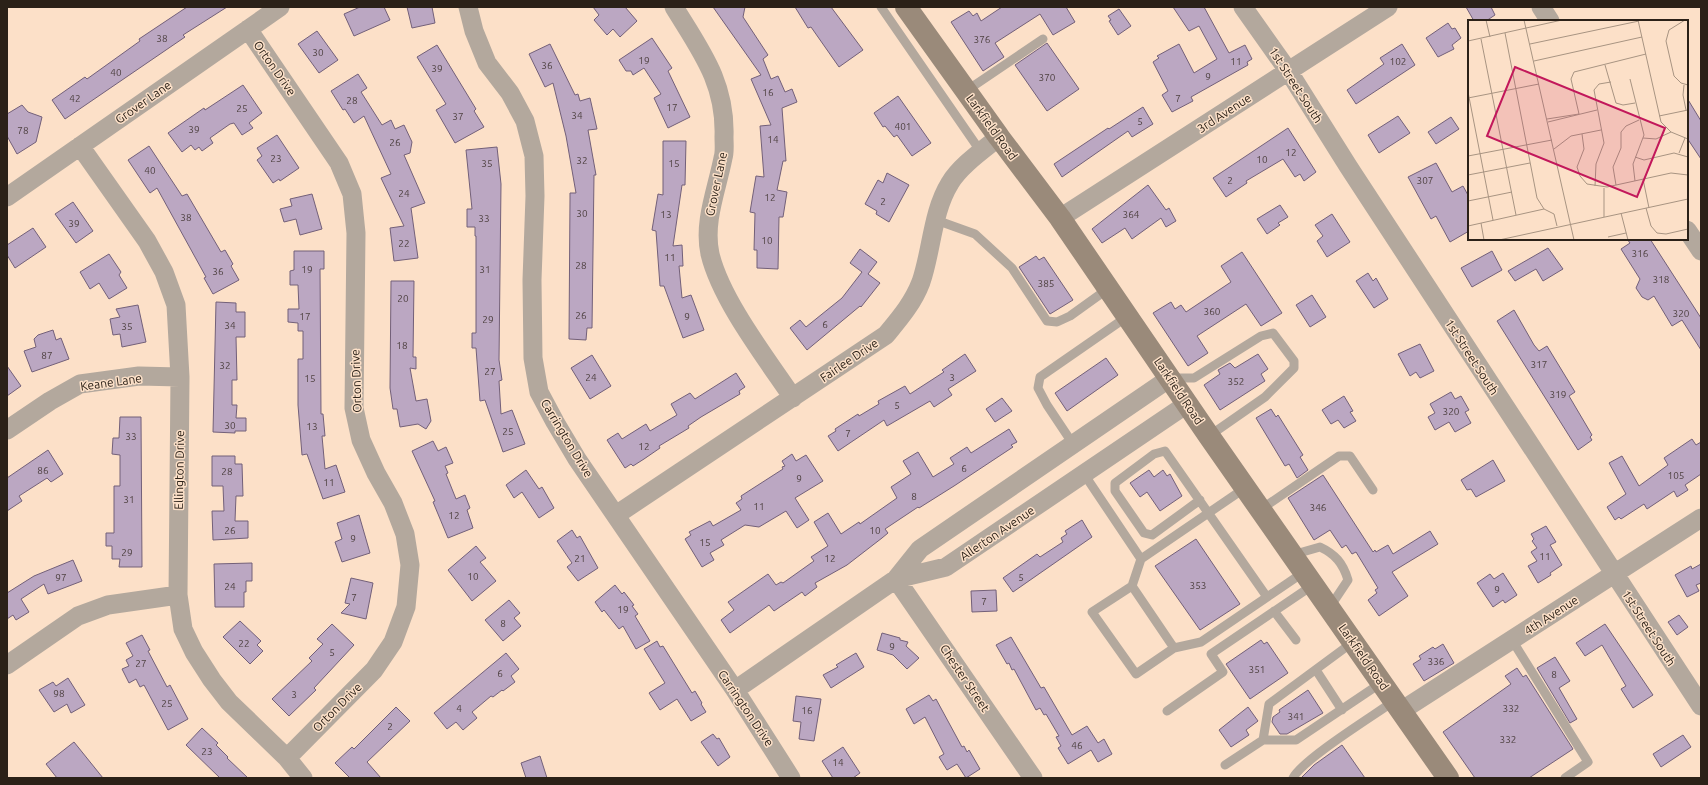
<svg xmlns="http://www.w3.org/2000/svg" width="1708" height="785" font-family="Ubuntu,sans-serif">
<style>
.building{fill:#bba7c2;stroke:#736079}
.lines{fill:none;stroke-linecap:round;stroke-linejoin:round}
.lane{stroke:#b3a89d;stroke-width:9}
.street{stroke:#b3a89d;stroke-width:19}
.secondary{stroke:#9a8a7a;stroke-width:22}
.labels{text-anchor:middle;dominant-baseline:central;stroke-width:3;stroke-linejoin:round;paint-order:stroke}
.number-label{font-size:10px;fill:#4f4242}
.street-label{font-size:12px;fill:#2b2118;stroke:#fce0c8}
.inset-road{fill:none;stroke:#a89482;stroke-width:1}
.view{fill:#c2185b;fill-opacity:0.15;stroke:#c2185b;stroke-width:2}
.inset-edge{fill:none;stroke:#2b2118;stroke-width:2}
</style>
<rect width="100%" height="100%" fill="#fce0c8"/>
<path class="building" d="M187,7H227L183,35L185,37L65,119L52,100L85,77L87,79L140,41L139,39Z
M360,7H384L390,20L354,36L344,14Z
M407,7H432L435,23L412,28Z
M593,7H625L637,21L620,37L613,29L607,35L594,20L599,15Z
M713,7H745L743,17L768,55L763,59L771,79L778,76L785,92L792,89L797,102L782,108L786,161H783L777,190L787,192L783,217H779L778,269L757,268V250H754L755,213L750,212L756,176L764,177L760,126L771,125L751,79L761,75Z
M795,7H831L863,50L839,67L811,27L808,28Z
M1002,7H1066L1075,22L1053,35L1040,14L995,43L1004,57L983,71L951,22L969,11L973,16L977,13L981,21Z
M1173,7H1204L1229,53L1245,45L1252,59L1247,62L1248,65L1191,97L1193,101L1172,112L1162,95L1168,91L1153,62L1159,58L1157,56L1179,44L1194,73L1217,59L1199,26L1189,31Z
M1466,7H1491L1495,15L1486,21H1474Z
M1119,9L1131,26L1118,35L1109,21L1111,20L1108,16Z
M1448,23L1452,29L1455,28L1461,38L1452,45L1454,49L1438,57L1426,38Z
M317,31L338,60L319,73L298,44Z
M652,38L672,68L668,71L690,117L668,128L654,98L661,94L644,68L633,75L631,71H626L619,60Z
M1047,43L1079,89L1047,111L1015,65Z
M550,44L575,95L578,94L580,101L590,98L597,129L588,130L596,175H594L592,328H587L586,340L569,339L570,199V193H576L566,136L553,83L545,87L529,54Z
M1402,44L1415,65L1356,104L1347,90L1384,64L1380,58Z
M437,45L476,109L474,111L484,127L455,143L436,110L446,104L417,57Z
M358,74L367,88L361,92L382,125L391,120L395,129L404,125L412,142L410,153L404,155L425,203L411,208L418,258L394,261L390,228L404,226L381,178L391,174L364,116L354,123L345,109L343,110L331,91Z
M243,85L262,113L249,123L253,128L242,135L234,123L230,124L210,138L213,143L202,151L199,147L195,150L191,145L182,152L168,133L204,108L205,110Z
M898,96L931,143L912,156L897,135L894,137L885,126L883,127L874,113Z
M1687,98L1701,121V159L1687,138Z
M22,105L28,112L42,117L36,142L17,154L7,136V114Z
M1143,107L1153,124L1132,137L1128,131L1062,177L1054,164L1108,128L1109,129Z
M1398,116L1410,133L1379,153L1368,135Z
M1451,117L1459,129L1436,144L1428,132Z
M1288,128L1316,172L1304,181L1300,174L1295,177L1283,159L1246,181L1247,183L1226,197L1213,178Z
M277,135L299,168L280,181L279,179L273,183L257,160L262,156L257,148Z
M663,141H686L685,185H682L673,246L682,245L683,266H679L682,298L691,295L704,330L683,338L664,286H660L656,231L652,230L658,194L663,195Z
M149,146L182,196L187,194L221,252L225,250L233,264L231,266L239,280L213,294L204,278L206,277L157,188L150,193L128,160Z
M497,147L501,184L499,360L502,380L499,381L501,414L512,410L525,444L503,452L485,400L480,401L476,348H472V333H476V236H475V227H467V209H472L466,150Z
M1436,163L1452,192L1463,186L1469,197V231L1450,242L1436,216L1431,219L1408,177Z
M887,173L909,185L889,222L876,214L877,211L865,204L878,180L883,183Z
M1148,185L1166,210L1169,208L1176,221L1166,227L1161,218L1132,239L1125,228L1102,243L1092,229Z
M312,194L322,229L300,235L296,219L284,222L280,209L292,206L290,199Z
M73,202L93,231L76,243L55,214Z
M1280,205L1288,217L1278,223L1280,225L1267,234L1257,219Z
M1332,214L1350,242L1327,257L1317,241L1323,236L1315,225Z
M33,228L46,247L15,268L7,255V245Z
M1627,239H1650L1701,318V350L1682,320L1672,326L1654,296L1648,300L1642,297L1636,288L1640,279L1621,249L1630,243Z
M1548,248L1563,269L1543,281L1536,269L1515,281L1508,271Z
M860,249L877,262L868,274L880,283L861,307L860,306L807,350L790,328L800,320L806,327L842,298L862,272L850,263Z
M294,251H324V269H320L321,414H323L325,436H322L325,469L336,465L345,492L323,499L307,454L302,455L298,405V359H303V331H298V323L288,322V309H299L298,285H290V271L294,270Z
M1492,251L1502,270L1472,287L1461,268Z
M1242,252L1282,313L1261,326L1246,304L1197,336L1208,353L1188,366L1153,313L1171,302L1175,309L1181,305L1186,312L1231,282L1221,266Z
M109,254L121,272L119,275L127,288L109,299L99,283L90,289L80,272Z
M1036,256L1039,260L1044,257L1073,300L1050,314L1019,267Z
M1368,273L1373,281L1376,278L1388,299L1374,308L1356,281Z
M391,281H414L413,357H416V369L410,368L416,401L427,399L431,421L426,429L418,424L400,427L397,409H393L390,388Z
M1312,295L1326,317L1310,327L1296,305Z
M216,302L236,303V312H245V337H236L237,380H232V405H237L236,418H246V431H235V433L213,432Z
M138,305L146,342L122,347L120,334L113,335L110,319L120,317L116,309Z
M1514,310L1534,345L1539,351L1547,346L1575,392L1569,396L1592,435L1590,437L1592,440L1578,450L1497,321Z
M53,330L56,340L61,338L69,359L32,372L24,351L36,347L34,339L38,335Z
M1420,344L1434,371L1420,378L1416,372L1410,376L1398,354Z
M965,354L976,371L948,389L952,395L934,407L930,401L887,426L884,420L838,451L828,436L836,431L835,429L858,414L859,416L879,404L878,401L905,386L910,394L944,372L942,370Z
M1258,354L1268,369L1261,374L1265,381L1220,410L1204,385L1220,374L1218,370L1230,363L1235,368Z
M592,355L611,386L590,399L571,368Z
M1106,358L1118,375L1067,411L1055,393Z
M7,366L21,386L7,396Z
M736,373L745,387L739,391L740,394L701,417L688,426L689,428L659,446L660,448L644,459L633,466L631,464L625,468L607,440L618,433L622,439L646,424L650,431L677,415L671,404L690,393L695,399Z
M1451,392L1455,399L1461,396L1469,410L1465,412L1471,423L1455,432L1449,422L1435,430L1428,417L1435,413L1430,404Z
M1344,396L1353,411L1350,412L1356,421L1344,428L1338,420L1331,424L1322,410Z
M1002,398L1012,411L995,422L986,409Z
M1271,409L1276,417L1278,415L1303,455L1300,457L1308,470L1297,478L1289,464L1285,466L1256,418Z
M120,417H141L142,567H119L120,559H112V546H106V533H114V486H120V455L112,454L113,438H119Z
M1009,429L1017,442L1011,445L1013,447L954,486L919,508L918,507L885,529L888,533L882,538L847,565L815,583L817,587L805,596L802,592L774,611L769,605L730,633L721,620L734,610L728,602L768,574L776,585L781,582L783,583L814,561L811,557L828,546L814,522L828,513L841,534L859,522L860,524L897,498L891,487L911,474L903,461L918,452L933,477L954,464L950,458L967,447L971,453Z
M1692,439L1696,445L1701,442V474L1685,485L1688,490L1677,497L1674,491L1647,509L1644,504L1621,519L1619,517L1615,520L1607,507L1626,494L1609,463L1622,456L1639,486L1668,465L1664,458Z
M433,441L438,451L446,447L453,463L445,466L448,473L446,474L456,499L465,495L470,508L467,510L473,528L448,538L433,502L435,501L412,451Z
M48,450L63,474L51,482L47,478L19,496L22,501L7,511V478Z
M792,454L796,461L806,455L823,481L795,498L809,520L797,528L786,511L759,527L745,525L721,540L724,545L710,553L714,560L702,567L685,539L691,535L689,532L710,521L713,526L741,510L736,503L742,499L741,496L783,469L782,467L785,466L782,461Z
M212,456H235V464H242L243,496H236L235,521H248V538L213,540L212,511H224L223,486H212Z
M1493,460L1505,481L1476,497L1471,489L1467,490L1461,480Z
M526,470L539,489L542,487L554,508L539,518L522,492L514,498L506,485Z
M1149,470L1154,477L1163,470L1167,476L1170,474L1182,496L1160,511L1147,492L1140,497L1130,483Z
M1323,475L1373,552L1375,550L1376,552L1388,545L1393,554L1430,531L1438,544L1392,572L1408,596L1379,616L1368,600L1377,593L1375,590L1378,588L1356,552L1352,554L1346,545L1342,548L1330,530L1314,540L1288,498Z
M359,515L370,553L342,562L335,542L342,539L337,523Z
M1082,520L1092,537L1013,592L1003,578L1037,554L1040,557L1063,542L1061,538L1067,534L1065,531Z
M1546,526L1556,542L1550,545L1562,565L1550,573L1551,575L1538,583L1528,566L1537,561L1531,552L1537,548L1532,541L1534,539L1531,534Z
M572,530L577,538L580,536L598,568L578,581L567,567L572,563L557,541Z
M1196,539L1240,604L1200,630L1155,566Z
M476,546L486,558L480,562L496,581L472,601L448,570Z
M73,560L82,581L48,594L44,584L21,599L29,612L16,620L13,615L7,619V593L34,576Z
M252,563V581H246V592H244V607H215L214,564Z
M1701,564V583L1696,585L1699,591L1687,597L1675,575L1691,566L1692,569Z
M1503,573L1517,595L1505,603L1503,600L1493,607L1477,583L1490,574L1494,579Z
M351,578L373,583L366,619L341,613L350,604L345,603Z
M615,585L622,594L624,592L634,605L632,606L638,614L635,616L650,641L636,649L623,626L619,629L604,610L602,612L595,602Z
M996,590L997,611L972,612L971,591Z
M509,600L520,613L514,618L521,626L503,641L485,620Z
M1679,615L1688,627L1677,635L1668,622Z
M240,621L261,641L257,645L263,651L250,664L223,637Z
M332,624L354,645L314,688L316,690L289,716L272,699L312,661L309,658L323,644L317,639Z
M1605,624L1653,695L1633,708L1621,689L1626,686L1602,645L1585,656L1576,643Z
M882,633L900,638V640L908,642L906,646L919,658L907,669L893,655L877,650Z
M142,635L150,650L148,651L167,687L170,685L188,719L168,730L144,685L140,687L136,679L129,683L122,669L129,666L126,660L133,656L126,643Z
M1011,637L1041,688L1044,687L1072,735L1087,726L1098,743L1104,739L1112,754L1098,762L1091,750L1068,764L1058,748L1061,746L1056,737L1059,736L1046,714L1044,715L1040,708L1036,710L1014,669L1012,670L1009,663L1007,664L996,645Z
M1261,640L1264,644L1267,642L1288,673L1250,699L1226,664Z
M657,641L660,647L663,646L692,693L695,691L702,703L701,704L706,712L691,721L677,699L660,710L649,693L665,683L644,649Z
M1443,644L1454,663L1424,681L1413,664L1421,659L1419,656L1433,647L1435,649Z
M506,653L519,669L511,676L515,682L503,691L502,690L493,697L491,696L472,712L477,718L463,730L456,722L447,729L434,713Z
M856,653L864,667L831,688L823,675L838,667L836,665Z
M1555,657L1570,681L1559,688L1577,719L1570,723L1537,668Z
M1517,668L1523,677L1526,675L1573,749L1529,778H1475L1443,732L1511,684L1505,676Z
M68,678L85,705L71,713L67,704L54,712L39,690L53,682L56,686Z
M1308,690L1323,713L1287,734H1280L1272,722L1273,717L1280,712L1279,710Z
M929,695L933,701L936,699L962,747L964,746L967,752L969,750L980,769L966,778L957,764L947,770L939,757L944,754L925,717L914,724L906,709Z
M796,696L821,699L814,741L799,739L801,722L793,721Z
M396,707L410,721L367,762L381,778H350L335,763L352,747L354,749Z
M1248,707L1258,721L1246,730L1249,735L1231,747L1219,730Z
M202,728L218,743L216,745L228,757L227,758L248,778H220L186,745Z
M713,734L717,739L719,738L730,757L718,766L701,742Z
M1683,735L1691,747L1661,767L1653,754Z
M74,742L103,778H57L46,764Z
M1342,745L1365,778H1301L1314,765Z
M843,747L860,773L853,778H833L822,761Z
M540,756L547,778H526L521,763Z"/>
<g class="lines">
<path class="lane" d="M881,7L981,152
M966,91L1043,39
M936,220L975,234L1012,268L1047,321L1057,322L1070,316L1109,288
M1172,378H1194L1261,336L1273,333L1294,361V368L1265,397L1209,436
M1073,444L1047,405L1038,388L1040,377L1128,316
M1084,474L1141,559
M1200,500L1152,535L1144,533L1115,491V483L1154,454L1165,451C1199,499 1233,548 1267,597
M1260,510L1339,456H1350L1373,490
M1292,555L1320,547C1335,554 1343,563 1348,580L1330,607
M1132,586L1092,612L1136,674L1174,648L1201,642L1304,572
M1274,611L1296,640
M1512,640L1588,762L1565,778
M1174,648L1132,586L1141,559L1245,488
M1316,670L1342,710
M1167,711L1223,672L1211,654L1313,585
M1263,740L1269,704L1353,642
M1225,765L1263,740H1296L1381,683
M1293,778C1303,759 1373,716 1394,701"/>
<path class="street" d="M468,7L474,31L487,63L510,93L525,121L534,156L535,196L532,280L533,358L539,392L555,422L577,459L735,690L791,778
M674,7C701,51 726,83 724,137C724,144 725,152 723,158C717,189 703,222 710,254C721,300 766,358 793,398
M1243,7L1289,72L1348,166L1701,706
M1541,7L1550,21
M248,29L339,163L352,194L356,233L354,408L361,440L376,473L393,503L405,534L410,565L406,607L393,642L374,670L287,758
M80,146L147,241L164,272L176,305L180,377L178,595L183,629L194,652L212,680L229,702L287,758L303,778
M7,197L280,7
M1060,218L1388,7
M1687,230L1701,251
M7,430L50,401L80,384L139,376L180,377
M616,515L886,335C900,318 913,303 921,282C932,250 932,212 950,183C960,166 983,150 999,137
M896,579L946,567L1187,404
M896,579L1033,778
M7,665L78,616L108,605L178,595
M735,690L896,579L920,549L1170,378
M1401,711L1701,518"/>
<path class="secondary" d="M906,7L999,137L1060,218L1209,436L1448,778"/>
</g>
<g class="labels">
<g class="number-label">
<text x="162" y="38">38</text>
<text x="982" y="39">376</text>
<text x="318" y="52">30</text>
<text x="644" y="60">19</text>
<text x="1236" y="61">11</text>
<text x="1398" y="61">102</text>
<text x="547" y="65">36</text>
<text x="437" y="68">39</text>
<text x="116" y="72">40</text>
<text x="1208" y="76">9</text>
<text x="1047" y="77">370</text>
<text x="768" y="92">16</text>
<text x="75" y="98">42</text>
<text x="1178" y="98">7</text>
<text x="352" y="100">28</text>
<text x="672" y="107">17</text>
<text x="242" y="108">25</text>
<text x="577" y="115">34</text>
<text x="458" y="116">37</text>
<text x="1140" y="121">5</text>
<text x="903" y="126">401</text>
<text x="194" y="129">39</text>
<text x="23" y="130">78</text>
<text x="773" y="139">14</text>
<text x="395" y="142">26</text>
<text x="1291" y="152">12</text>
<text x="276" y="158">23</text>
<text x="1262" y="159">10</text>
<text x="582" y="160">32</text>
<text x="487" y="163">35</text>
<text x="674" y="163">15</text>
<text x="150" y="170">40</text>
<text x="1230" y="180">2</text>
<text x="1425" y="180">307</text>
<text x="404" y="193">24</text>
<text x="770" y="197">12</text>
<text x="883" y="201">2</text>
<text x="582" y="213">30</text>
<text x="666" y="214">13</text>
<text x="1131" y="214">364</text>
<text x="186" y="217">38</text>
<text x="484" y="218">33</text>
<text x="74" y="223">39</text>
<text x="767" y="240">10</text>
<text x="404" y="243">22</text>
<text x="1640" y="253">316</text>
<text x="670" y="257">11</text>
<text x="581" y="265">28</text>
<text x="307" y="269">19</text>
<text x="485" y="269">31</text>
<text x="218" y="271">36</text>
<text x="1661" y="279">318</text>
<text x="1046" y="283">385</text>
<text x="403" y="298">20</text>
<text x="1212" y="311">360</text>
<text x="1681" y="313">320</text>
<text x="581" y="315">26</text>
<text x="305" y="316">17</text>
<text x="687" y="316">9</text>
<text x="488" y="319">29</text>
<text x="825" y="324">6</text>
<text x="230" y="325">34</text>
<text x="127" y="326">35</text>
<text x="402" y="345">18</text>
<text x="47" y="355">87</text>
<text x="1539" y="364">317</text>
<text x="225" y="365">32</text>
<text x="490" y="371">27</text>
<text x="591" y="377">24</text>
<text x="952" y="377">3</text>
<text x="310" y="378">15</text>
<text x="1236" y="381">352</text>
<text x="1558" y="394">319</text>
<text x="897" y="405">5</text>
<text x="1451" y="411">320</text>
<text x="230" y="425">30</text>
<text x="312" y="426">13</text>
<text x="508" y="431">25</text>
<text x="848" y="433">7</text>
<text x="131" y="436">33</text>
<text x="644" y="446">12</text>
<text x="964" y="468">6</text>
<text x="43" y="470">86</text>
<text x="227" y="471">28</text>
<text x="1676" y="475">105</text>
<text x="799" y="478">9</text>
<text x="329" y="482">11</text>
<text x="914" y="496">8</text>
<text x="129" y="499">31</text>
<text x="759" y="506">11</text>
<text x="1318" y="507">346</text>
<text x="454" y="515">12</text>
<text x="230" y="530">26</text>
<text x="875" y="530">10</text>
<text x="353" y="538">9</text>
<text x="705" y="542">15</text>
<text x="127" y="552">29</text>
<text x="1545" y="556">11</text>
<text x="580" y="558">21</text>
<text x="830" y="558">12</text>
<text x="473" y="576">10</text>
<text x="61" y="577">97</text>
<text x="1021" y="577">5</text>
<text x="1198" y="585">353</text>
<text x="230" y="586">24</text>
<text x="1497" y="589">9</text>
<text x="354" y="597">7</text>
<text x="984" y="601">7</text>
<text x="623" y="609">19</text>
<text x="503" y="623">8</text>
<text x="244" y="643">22</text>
<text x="892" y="646">9</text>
<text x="332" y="652">5</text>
<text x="1436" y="661">336</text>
<text x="141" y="663">27</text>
<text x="1257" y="669">351</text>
<text x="500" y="673">6</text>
<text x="1554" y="674">8</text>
<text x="59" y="693">98</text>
<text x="294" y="694">3</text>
<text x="167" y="703">25</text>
<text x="459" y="708">4</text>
<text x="1511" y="708">332</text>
<text x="807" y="710">16</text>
<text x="1296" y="716">341</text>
<text x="390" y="726">2</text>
<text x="1508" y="739">332</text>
<text x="1077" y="745">46</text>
<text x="207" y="751">23</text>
<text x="838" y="762">14</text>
</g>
<g class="street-label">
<text transform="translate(275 68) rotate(55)">Orton Drive</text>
<text transform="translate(1296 85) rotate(57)">1st Street South</text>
<text transform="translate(143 102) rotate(-35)">Grover Lane</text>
<text transform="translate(1224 113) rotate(-33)">3rd Avenue</text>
<text transform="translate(992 127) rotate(54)">Larkfield Road</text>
<text transform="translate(716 184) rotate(-78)">Grover Lane</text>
<text transform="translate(1472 357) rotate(57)">1st Street South</text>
<text transform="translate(849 360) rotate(-34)">Fairlee Drive</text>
<text transform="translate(356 381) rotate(-92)">Orton Drive</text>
<text transform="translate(111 382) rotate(-8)">Keane Lane</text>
<text transform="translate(1179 391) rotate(56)">Larkfield Road</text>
<text transform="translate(567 438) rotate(59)">Carrington Drive</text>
<text transform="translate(179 470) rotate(-89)">Ellington Drive</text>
<text transform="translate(997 533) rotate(-34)">Allerton Avenue</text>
<text transform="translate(1551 615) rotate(-33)">4th Avenue</text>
<text transform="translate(1649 628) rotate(57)">1st Street South</text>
<text transform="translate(1364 657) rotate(55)">Larkfield Road</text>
<text transform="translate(965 678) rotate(56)">Chester Street</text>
<text transform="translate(337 707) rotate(-45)">Orton Drive</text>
<text transform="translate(746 708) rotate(56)">Carrington Drive</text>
</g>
</g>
<g transform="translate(1468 20)">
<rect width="220" height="220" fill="#fce0c8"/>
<path class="inset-road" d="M18,0L22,17M56,0L106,220M170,0L193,102L203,112L220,119M217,0L201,10L198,21L206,56L213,63L220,65M37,13L69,178L76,189M13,19L48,195M0,21L94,0M62,24L171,1M66,41L174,17M137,45L148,83L155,85L167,83M162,59L176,115L165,144L167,161M216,65L215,75L218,90M0,72L25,200M0,78L71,64M111,94L103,59L106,52L178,34M191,96L220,90M79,99L111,94M80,102L129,90M114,114L116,129L109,147L112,156L119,164L139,167L203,153L220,155M175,118L188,119L203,112M86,129L103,116L133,110M211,133L217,118M0,136L84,120M167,137L176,140L206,133L220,137M0,155L62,143M175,159L181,188M148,165L145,147L153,128V112L158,106L171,100M127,166L128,144L136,123L126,70L131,64L143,62M0,181L44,172M178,188L183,206L189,213L198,214L220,209M153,193L160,220M136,197V168M13,203L16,220M0,206L76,189L86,194L89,206M140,217L158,213M31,220L220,179"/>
<path class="view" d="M47,47L197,108L169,177L19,116Z"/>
<rect width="220" height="220" class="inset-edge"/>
</g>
<rect width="1708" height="785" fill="none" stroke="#2b2118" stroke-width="16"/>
</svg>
